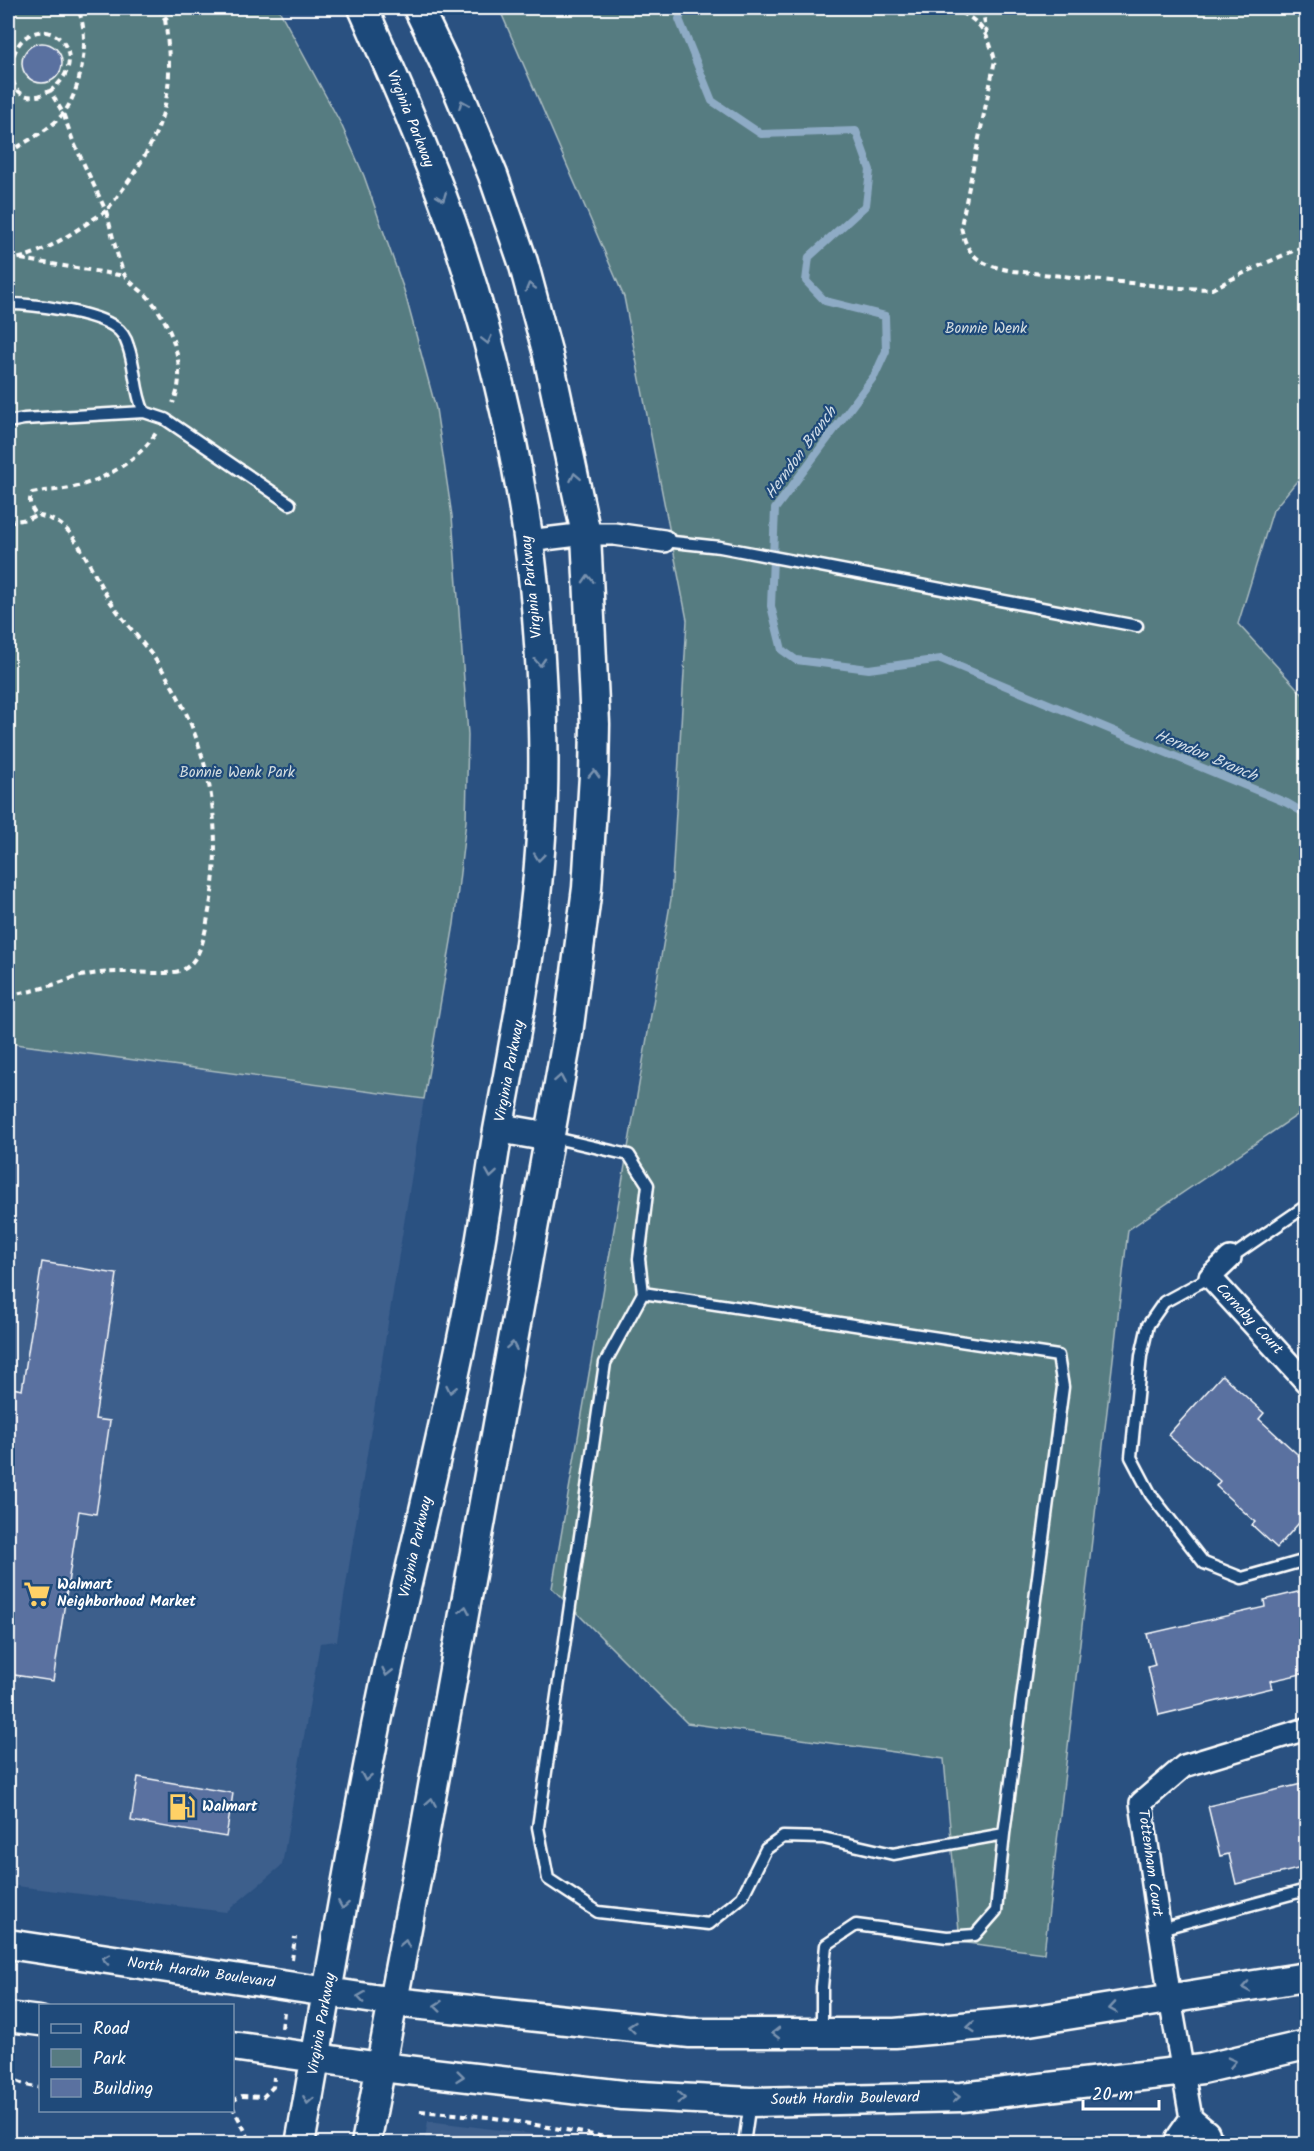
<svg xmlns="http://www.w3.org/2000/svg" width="1314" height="2151" font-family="Kalam,sans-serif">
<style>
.built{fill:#3c5e8c}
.green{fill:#577b81;stroke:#abbdc0;stroke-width:1.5}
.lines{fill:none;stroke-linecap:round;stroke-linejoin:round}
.stream{stroke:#8eabc5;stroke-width:8}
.building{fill:#5a71a0;stroke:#fff;stroke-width:1.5}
.service-casing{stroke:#fff;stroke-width:15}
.minor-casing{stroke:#fff;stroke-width:26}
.secondary-casing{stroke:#fff;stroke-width:33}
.path{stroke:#fff;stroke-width:4;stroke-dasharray:6 4.5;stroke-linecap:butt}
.service{stroke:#1f4a7a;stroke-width:10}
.minor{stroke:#1f4a7a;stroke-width:21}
.secondary{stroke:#1f4a7a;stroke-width:28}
.oneway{stroke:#7992af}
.labels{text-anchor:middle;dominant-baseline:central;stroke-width:4.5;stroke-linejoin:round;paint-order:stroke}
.street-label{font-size:15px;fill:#fff;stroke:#1f4a7a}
.park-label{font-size:15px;fill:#d5dee0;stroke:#1f4a7a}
.poi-label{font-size:15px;font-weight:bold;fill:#fff;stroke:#1f4a7a;text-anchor:start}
.water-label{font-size:16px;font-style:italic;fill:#d0dce7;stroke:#1f4a7a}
</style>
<rect width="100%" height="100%" fill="#2a5181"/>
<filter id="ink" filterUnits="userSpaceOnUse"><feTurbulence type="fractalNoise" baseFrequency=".0167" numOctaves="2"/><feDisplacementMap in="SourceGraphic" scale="12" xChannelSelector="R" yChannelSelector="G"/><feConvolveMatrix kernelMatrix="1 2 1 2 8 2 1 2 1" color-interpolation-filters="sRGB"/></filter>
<g filter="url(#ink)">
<path class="built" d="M8,1043L424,1099L337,1641L320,1643L282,1865L226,1912L8,1885Z
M428,2121L607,2143H424Z"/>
<path class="green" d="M8,8H278L341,124L364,176L404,290L436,409L452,516L468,735L466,821L454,924L424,1099L8,1043Z
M499,8H1306V470L1273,510L1238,624L1306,698V1109L1128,1230L1044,1953L960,1942L944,1759L687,1723L552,1588L671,899L687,620L624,297Z"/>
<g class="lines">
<path class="stream" d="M684,8L679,19L712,101L761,134L856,131L870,170L866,205L809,257L806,281L825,301L885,316L886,351L875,375L775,509L771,606L782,650L796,660L869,669L941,659L1287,803L1306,814"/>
</g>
<path class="building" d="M22 63a20 20 0 1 1 40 0a20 20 0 1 1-40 0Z
M42,1262L117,1274L95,1419L110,1421L96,1514L79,1511L53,1681L8,1674V1387L22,1390Z
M1222,1375L1264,1413L1259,1419L1306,1462V1515L1277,1548L1252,1525L1255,1522L1216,1486L1220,1481L1168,1435Z
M1306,1590V1673L1270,1681L1272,1688L1159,1715L1148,1667L1155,1665L1147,1634L1265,1607L1264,1600Z
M138,1777L233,1793L226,1837L131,1821Z
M1306,1783V1867L1236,1884L1229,1854L1220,1856L1208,1806Z"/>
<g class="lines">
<defs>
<path id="service" d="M8,304C34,304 94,312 115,327C121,331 126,339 128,346C136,368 134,391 144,412
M8,422L24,419L144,412L165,419L290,504
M664,541L720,547L1137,626
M551,1137L629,1155L648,1185L639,1259L643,1293L1058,1356L1063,1387L1004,1834L996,1911L975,1935L947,1937L856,1925L826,1945L822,1987V2033
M1230,1258L1306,1206
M1210,1277L1164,1302L1148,1325L1141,1356L1131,1457L1151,1495L1204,1563L1242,1578L1306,1560
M643,1293L605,1363L538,1827L548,1879L598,1912L709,1924L742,1897L766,1849L783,1837L823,1838L893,1854L1004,1834
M1160,1929L1306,1890
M744,2144L750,2102"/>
<path id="minor" d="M528,541L586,534H614L664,541
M1230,1258L1210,1277L1306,1382
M1177,2144V2138L1191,2118
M1211,2144L1208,2132L1191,2118L1170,1999L1141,1803L1184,1766L1306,1729"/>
<path id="secondary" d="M499,1128L550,1137
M8,1944L394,2002L690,2033H895L1029,2021L1306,1977
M8,2017L40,2021
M232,2046L381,2067L623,2095L750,2102L962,2097L1202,2069L1306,2045
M300,2144C331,1974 358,1804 395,1636C419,1529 446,1422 467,1314C480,1253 488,1191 498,1130C516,1033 535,936 541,837C546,764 543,690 537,617C526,485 495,346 451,221C425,148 394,78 363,8
M366,2144L420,1859L568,1034L587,888L594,775L595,724L586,534L547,351L523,262L493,175L459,93L418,8"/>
</defs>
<use href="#service" class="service-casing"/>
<use href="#minor" class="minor-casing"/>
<use href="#secondary" class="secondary-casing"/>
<path class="path" d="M158,8L165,19L177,8
M952,8C980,20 987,31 995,60L961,226C967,259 982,265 1013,271L1179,288L1212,289L1244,273L1306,245
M982,8L987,33
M165,19C167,35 169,50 169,66C170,124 141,167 106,211C112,232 116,254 124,274C128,282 140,289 147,296C171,322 189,369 173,403
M8,153C26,141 47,132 62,115C81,93 92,34 77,8
M21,259L125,276
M8,260C42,257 77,229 106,211L73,141L63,113L50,91C46,92 41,96 37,96C5,102 5,52 26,37C57,16 91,62 50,91
M8,522L28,519L36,515C30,507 28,502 32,493C46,490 60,491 74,487C105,480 138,460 156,433
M8,994C33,993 49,986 73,978C88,974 103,972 118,972C135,971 173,977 186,968C204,955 206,925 210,906C225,816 206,729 152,655C138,637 123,620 110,601C95,579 86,551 68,531C60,522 48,517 36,515
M292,1960L295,1937
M282,2028L284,2012
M8,2077L26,2085L40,2088
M232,2101L242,2096L263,2097L273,2087L274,2077
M232,2106L252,2144
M420,2111L489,2117L618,2139L687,2144"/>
<use href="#service" class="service"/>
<use href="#minor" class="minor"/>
<use href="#secondary" class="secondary"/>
</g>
<defs><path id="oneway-chevron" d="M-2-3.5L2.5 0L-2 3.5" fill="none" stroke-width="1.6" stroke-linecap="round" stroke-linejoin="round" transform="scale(1.5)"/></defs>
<g class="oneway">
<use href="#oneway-chevron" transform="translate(463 104) rotate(-113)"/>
<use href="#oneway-chevron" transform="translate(442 197) rotate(69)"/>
<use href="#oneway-chevron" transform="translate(530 287) rotate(-106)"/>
<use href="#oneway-chevron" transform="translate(487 340) rotate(76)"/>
<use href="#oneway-chevron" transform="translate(575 477) rotate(-101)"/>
<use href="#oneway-chevron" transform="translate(588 579) rotate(-93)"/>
<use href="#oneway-chevron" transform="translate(540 662) rotate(87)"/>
<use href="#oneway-chevron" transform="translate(594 774) rotate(-88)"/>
<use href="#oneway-chevron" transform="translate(539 857) rotate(96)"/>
<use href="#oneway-chevron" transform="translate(560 1079) rotate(-80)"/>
<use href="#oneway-chevron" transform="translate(491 1174) rotate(99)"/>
<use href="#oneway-chevron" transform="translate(512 1346) rotate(-80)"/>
<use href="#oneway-chevron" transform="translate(451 1389) rotate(102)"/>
<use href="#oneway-chevron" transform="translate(465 1610) rotate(-80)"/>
<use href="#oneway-chevron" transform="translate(387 1672) rotate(103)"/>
<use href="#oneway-chevron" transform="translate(366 1777) rotate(100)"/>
<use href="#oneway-chevron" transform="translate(431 1802) rotate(-80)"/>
<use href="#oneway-chevron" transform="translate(343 1905) rotate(100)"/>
<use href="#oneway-chevron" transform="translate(405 1944) rotate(-79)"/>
<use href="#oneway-chevron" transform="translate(106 1959) rotate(-171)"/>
<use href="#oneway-chevron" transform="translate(1246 1987) rotate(171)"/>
<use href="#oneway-chevron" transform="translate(361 1997) rotate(-172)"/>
<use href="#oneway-chevron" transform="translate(438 2006) rotate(-174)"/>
<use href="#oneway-chevron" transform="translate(1113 2008) rotate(171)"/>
<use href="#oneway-chevron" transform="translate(632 2027) rotate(-174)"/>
<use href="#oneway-chevron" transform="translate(971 2027) rotate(175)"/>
<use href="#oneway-chevron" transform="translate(776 2033) rotate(-180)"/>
<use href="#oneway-chevron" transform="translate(1232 2062) rotate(-13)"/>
<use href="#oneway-chevron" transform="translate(460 2076) rotate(6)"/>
<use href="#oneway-chevron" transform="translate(956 2097) rotate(-2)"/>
<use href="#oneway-chevron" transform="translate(681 2098) rotate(3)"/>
<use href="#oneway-chevron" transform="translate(308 2100) rotate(100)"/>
</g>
</g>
<defs>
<symbol id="supermarket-bare" viewBox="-9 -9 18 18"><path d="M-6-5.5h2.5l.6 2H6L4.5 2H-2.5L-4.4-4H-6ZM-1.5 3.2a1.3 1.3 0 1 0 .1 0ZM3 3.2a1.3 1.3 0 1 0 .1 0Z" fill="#ffd166" stroke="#1f4a7a" stroke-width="2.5" paint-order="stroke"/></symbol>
<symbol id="fuel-bare" viewBox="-9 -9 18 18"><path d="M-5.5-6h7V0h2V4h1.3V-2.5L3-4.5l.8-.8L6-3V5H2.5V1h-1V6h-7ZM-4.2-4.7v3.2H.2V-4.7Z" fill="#ffd166" stroke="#1f4a7a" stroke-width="2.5" paint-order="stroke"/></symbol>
</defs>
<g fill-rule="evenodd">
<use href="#supermarket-bare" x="18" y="1575" width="38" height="38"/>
<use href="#fuel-bare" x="163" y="1788" width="38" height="38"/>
</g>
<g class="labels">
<g class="street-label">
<text transform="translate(410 119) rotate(68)">Virginia Parkway</text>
<text transform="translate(532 587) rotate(-96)">Virginia Parkway</text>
<text transform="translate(510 1071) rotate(-79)">Virginia Parkway</text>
<text transform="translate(1249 1319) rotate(47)">Carnaby Court</text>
<text transform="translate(416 1547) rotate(-77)">Virginia Parkway</text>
<text transform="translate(1150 1863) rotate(82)">Tottenham Court</text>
<text transform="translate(201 1973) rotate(8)">North Hardin Boulevard</text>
<text transform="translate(322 2024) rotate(-80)">Virginia Parkway</text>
<text transform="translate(845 2099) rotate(-1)">South Hardin Boulevard</text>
</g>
<g class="park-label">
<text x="986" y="329">Bonnie Wenk</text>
<text x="237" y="773">Bonnie Wenk Park</text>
</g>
<g class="poi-label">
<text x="57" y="1585">Walmart<tspan x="57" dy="17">Neighborhood Market</tspan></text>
<text x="202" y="1807">Walmart</text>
</g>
<g class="water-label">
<text transform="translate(801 453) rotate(-54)">Herndon Branch</text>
<text transform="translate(1206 756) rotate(23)">Herndon Branch</text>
</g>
</g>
<rect width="1314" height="2151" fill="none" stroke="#1f4a7a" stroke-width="30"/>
<rect x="15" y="15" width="1284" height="2121" fill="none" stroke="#fff" stroke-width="2" filter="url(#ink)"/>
<rect x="39" y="2004" width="195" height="108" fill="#1f4a7a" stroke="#7992af" stroke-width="1.5"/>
<rect x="51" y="2024" width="30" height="9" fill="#1f4a7a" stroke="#7992af" stroke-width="1.5"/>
<text x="93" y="2034" font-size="18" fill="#ffffff">Road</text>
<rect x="51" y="2049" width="30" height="18" fill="#577b81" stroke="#7992af" stroke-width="1.5"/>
<text x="93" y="2064" font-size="18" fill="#ffffff">Park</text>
<rect x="51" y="2079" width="30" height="18" fill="#5a71a0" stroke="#7992af" stroke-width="1.5"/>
<text x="93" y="2094" font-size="18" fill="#ffffff">Building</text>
<path d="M1083 2100v9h76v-9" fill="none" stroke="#ffffff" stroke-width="3"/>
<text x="1092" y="2100" font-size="18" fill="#ffffff" stroke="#1f4a7a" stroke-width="4.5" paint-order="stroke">20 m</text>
</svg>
